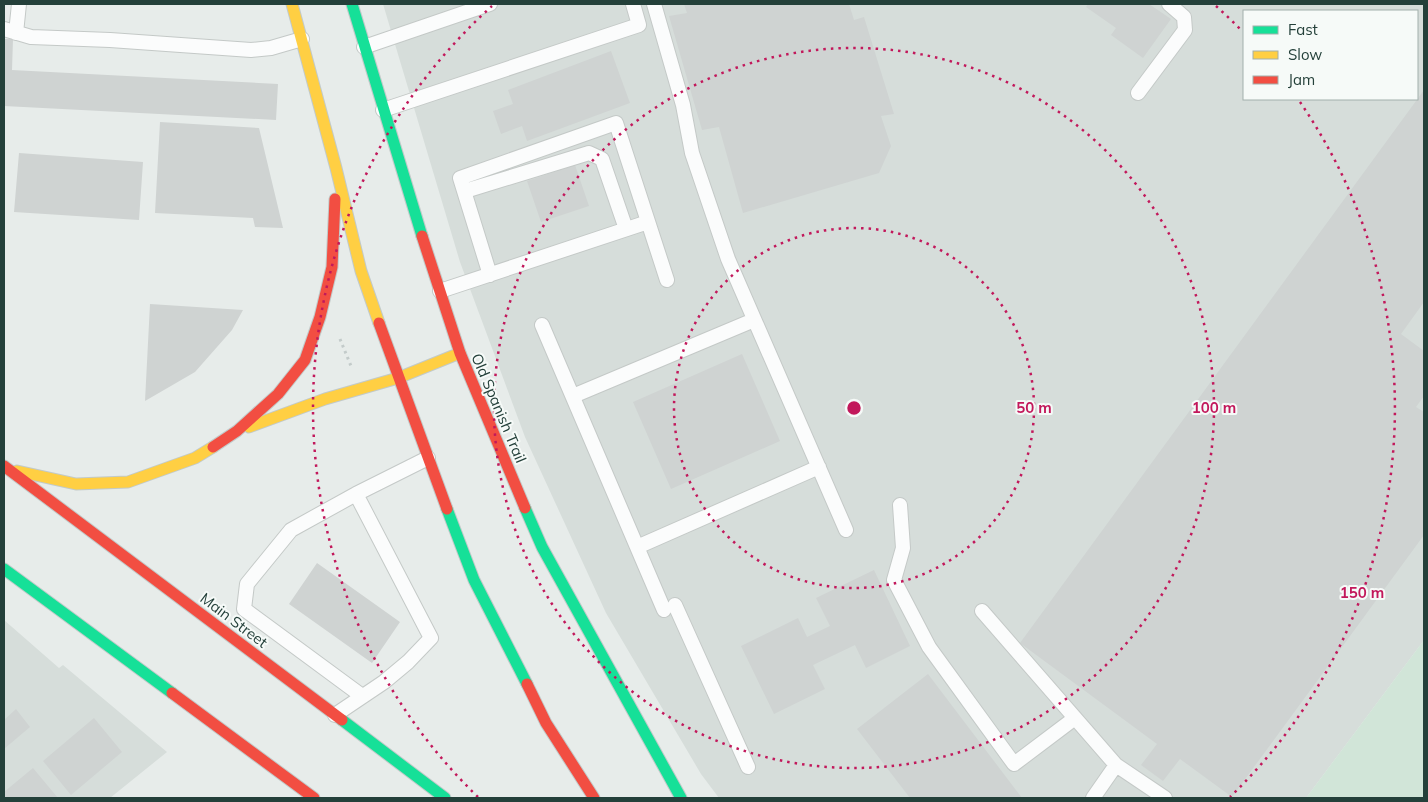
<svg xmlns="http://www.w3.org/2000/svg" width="1428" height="802" font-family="Mulish,sans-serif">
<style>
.built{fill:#d6ddda;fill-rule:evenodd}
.green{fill:#d1e5d8}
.building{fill:#cfd3d2}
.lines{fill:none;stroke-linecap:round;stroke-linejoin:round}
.lane-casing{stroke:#c4c9c7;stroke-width:16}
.fast-casing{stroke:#c2cac9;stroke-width:13}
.slow-casing{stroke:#c2cac9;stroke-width:13}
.jam-casing{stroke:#c2cac9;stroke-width:13}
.path{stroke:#c3cbca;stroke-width:3;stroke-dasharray:2.5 4;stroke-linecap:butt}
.lane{stroke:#fbfcfc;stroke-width:14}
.fast{stroke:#16e098;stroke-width:11}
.slow{stroke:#ffcf43;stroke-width:11}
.jam{stroke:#f24e42;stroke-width:11}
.ring{fill:none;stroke:#c2185b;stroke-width:2.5;stroke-dasharray:2.5 5}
.labels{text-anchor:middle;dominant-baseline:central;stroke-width:4;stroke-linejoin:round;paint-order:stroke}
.street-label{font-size:15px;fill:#24403a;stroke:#f6faf8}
.centre{fill:#c2185b;stroke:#f6faf8;stroke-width:2.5}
.ring-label{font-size:15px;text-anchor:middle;font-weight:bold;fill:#c2185b;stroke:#f6faf8;stroke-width:4;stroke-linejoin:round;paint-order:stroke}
</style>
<rect width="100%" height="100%" fill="#e7ecea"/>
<path class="built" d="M383,4H1424V640L1306,798H719L701,774L606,613L525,437L460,262ZM1244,11H1417V99H1244Z
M4,620L59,668L63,665L167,752L110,798H4Z"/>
<path class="green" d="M1424,640V798H1306Z"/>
<path class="building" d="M684,4H849L854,20L864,17L894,114L881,116L891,146L879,173L743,213L719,127L702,130L669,16L687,13Z
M1088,4H1149L1171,19L1143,58L1111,35L1116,28L1086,7Z
M4,39H13L12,70L278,84L276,120L4,106Z
M611,51L630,103L527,141L522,126L501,134L493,111L513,104L508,90Z
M1424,90V302L1401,334L1424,351V396L1416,407L1424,412V535L1232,797L1180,759L1163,781L1141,765L1157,744L1020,643Z
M160,122L259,128L283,228L255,227L253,218L155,213Z
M19,153L143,162L139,220L14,212Z
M575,165L589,206L541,222L527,181Z
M150,304L243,310L232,330L195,372L145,401Z
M742,354L780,441L671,489L633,402Z
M317,563L400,622L372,663L289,604Z
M874,570L910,646L866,668L855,645L813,665L825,689L774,714L741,646L798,618L807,637L830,626L816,598Z
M928,674L1022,798H910L857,729Z
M16,709L30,727L4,749V720Z
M94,718L122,752L71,795L43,761Z
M33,768L58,798H4V792Z"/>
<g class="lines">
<defs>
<path id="lane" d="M654,4L683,105L692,153L728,259L846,530
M4,29L31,37L110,40L251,50L271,48L302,39
M16,33L19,4
M364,47L490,4
M1138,93L1185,30L1184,17L1169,4
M383,110L639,25L633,4
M465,191L589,153L602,159L626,229
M490,275L460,178L616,123L667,280
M440,291L648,222
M542,325L664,610
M573,396L754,320
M356,494L291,530L247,584L244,609L362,696
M900,505L903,548L894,580L929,647L1014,764L1075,718
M637,547L819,467
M675,605L748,767
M982,611L1116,765L1165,798
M335,715L384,682L408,662L431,638L356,494L428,458
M1093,798L1116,765"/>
<path id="fast" d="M352,4L422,236
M525,508L542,547L681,798
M447,509L474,580L527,684
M4,569L172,693
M342,720L445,798"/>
<path id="slow" d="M292,4L336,168L361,271L379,323
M249,427L325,399L398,378L460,353
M17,471L76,484L128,482L195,458L213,447"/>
<path id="jam" d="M422,236L460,353L525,508
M379,323L447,509
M213,447L237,431L278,394L305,360L320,317L332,267L335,199
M4,466L342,720
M527,684L546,723L594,798
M172,693L314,798"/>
</defs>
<use href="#lane" class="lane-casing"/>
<use href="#fast" class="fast-casing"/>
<use href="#slow" class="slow-casing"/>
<use href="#jam" class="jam-casing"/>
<path class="path" d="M340,339L351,366"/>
<use href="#lane" class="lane"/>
<use href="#fast" class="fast"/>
<use href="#slow" class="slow"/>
<use href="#jam" class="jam"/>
</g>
<g class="ring">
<circle cx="854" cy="408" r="180"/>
<circle cx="854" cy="408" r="360"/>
<path d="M478 797A541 541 0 0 1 492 6M1216 6A541 541 0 0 1 1243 32M1300 102A541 541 0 0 1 1230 797"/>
</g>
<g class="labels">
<g class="street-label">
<text transform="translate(499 408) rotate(67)">Old Spanish Trail</text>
<text transform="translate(234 620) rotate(37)">Main Street</text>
</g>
</g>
<circle cx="854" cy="408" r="8" class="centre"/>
<g class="ring-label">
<text x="1034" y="413">50 m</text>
<text x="1214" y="413">100 m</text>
<text x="1362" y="598">150 m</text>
</g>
<rect width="1428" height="802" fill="none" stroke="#24403a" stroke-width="10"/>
<rect x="1243" y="10" width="175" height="90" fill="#f6faf8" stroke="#a2b0ac"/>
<rect x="1253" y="26" width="25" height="8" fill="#16e098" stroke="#a2b0ac"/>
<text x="1288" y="35" font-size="15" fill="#24403a">Fast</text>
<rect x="1253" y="51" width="25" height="8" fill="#ffcf43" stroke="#a2b0ac"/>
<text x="1288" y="60" font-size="15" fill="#24403a">Slow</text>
<rect x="1253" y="76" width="25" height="8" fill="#f24e42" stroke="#a2b0ac"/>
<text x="1288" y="85" font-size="15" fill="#24403a">Jam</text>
</svg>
